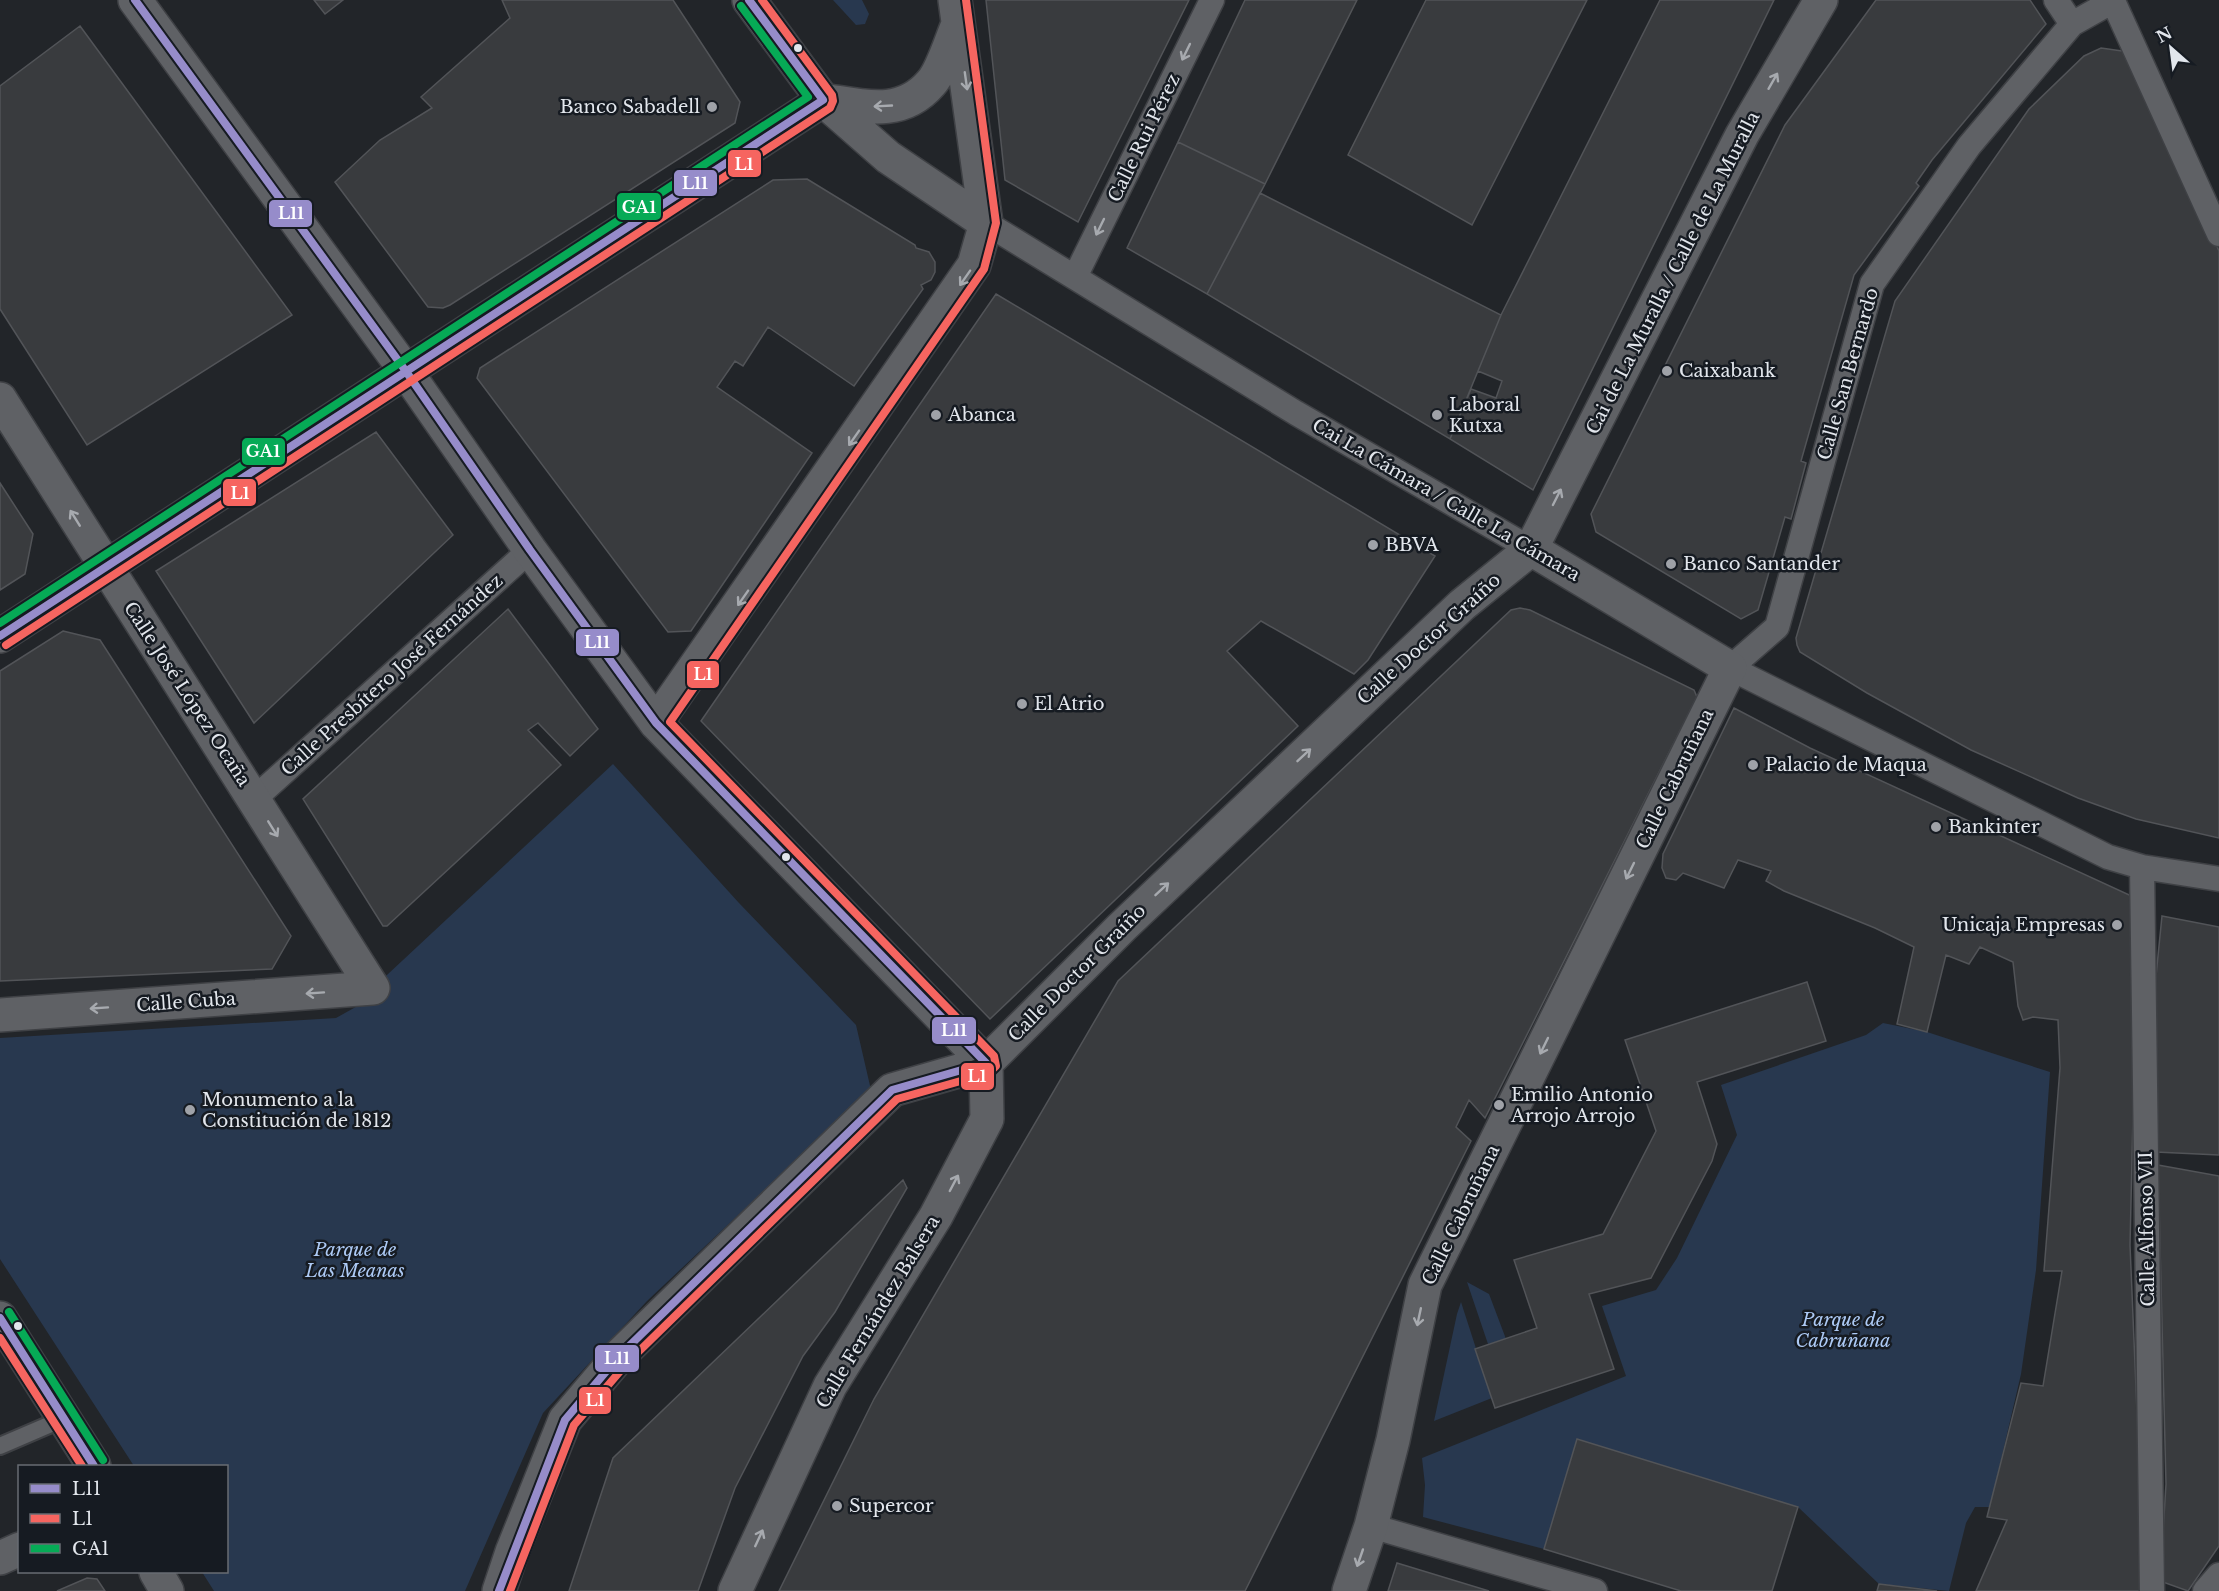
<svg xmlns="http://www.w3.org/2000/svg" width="2219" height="1591" font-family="'Libre Baskerville',serif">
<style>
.green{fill:#28384f}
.building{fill:#393b3e;stroke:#525458;stroke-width:1.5}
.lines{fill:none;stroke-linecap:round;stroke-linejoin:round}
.service-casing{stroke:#3f4145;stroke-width:20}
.pedestrian-casing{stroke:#3f4145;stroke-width:27}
.minor-casing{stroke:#3f4145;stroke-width:36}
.service{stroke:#5f6165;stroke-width:16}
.pedestrian{stroke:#5f6165;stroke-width:24}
.minor{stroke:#5f6165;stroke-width:33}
.bus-1-casing{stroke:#161b22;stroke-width:12}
.bus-2-casing{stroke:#161b22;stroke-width:12}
.bus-3-casing{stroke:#161b22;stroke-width:12}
.bus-1{stroke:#968cca;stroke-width:8}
.bus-2{stroke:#f66560;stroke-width:8}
.bus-3{stroke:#06aa56;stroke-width:8}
.oneway{stroke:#a7aaaf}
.bus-dot{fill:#e2e6ec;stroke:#161b22;stroke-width:2}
.poi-dot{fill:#9fa2a8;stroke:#161b22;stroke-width:2}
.labels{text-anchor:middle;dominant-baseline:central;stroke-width:5;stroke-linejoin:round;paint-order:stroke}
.poi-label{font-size:18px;fill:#e2e6ec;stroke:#161b22;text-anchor:start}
.street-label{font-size:18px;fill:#e2e6ec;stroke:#161b22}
.park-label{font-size:18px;font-style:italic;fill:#adcaf5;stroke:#161b22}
.line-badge{stroke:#161b22;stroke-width:2}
.badge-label{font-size:16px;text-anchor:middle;font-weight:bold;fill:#fff}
</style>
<rect width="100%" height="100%" fill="#222529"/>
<path class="green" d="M833,0H862L869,14L865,24L856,25Z
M613,764L739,903L856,1025L871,1090L647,1301L543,1413L465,1591H214L202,1572H226V1466H134L0,1259V1038L336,1018L370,999L373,988Z
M1883,1023L1927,1032L2050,1072L2036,1270L2021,1374L1990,1507H1975L1966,1523L1949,1591L1879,1584L1798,1507L1544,1549L1423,1517L1425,1485L1422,1458L1626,1376L1602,1306L1656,1290L1677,1258L1737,1135L1721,1085L1866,1035Z
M1467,1282L1489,1294L1506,1339L1488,1344Z
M1461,1302L1492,1398L1434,1421L1457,1314Z"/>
<path class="building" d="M314,0H343L325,14Z
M673,0L740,102L735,123L450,305L443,308L428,307L335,182L380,140L432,108L421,97L510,18L502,0Z
M986,0H1189L1078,222L1005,180Z
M1245,0H1357L1265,184L1178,142Z
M1426,0H1587L1472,225L1348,155Z
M1660,0H1774L1533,490L1450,439L1471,389L1496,398L1502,381L1478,371L1501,315Z
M1876,0H2030L2046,24L1932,160L1916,183L1919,186L1854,275L1801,461L1806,463L1791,519L1785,517L1758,610L1741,619L1596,532L1591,514L1785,125Z
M80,26L292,315L87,445L0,309V86Z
M2101,48L2122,51L2139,67L2219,251V838L2136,819L2078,798L1971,750L1867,693L1800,652L1797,645L1796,638L1895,301L2029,109L2084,56Z
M1178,142L1265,184L1207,294L1127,248Z
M807,179L915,245L916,248L929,252L935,262V272L931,280L921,285L923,289L854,386L768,327L743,366L735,361L717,387L812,453L691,631L668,632L477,378L480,368L773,180Z
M1260,193L1501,315L1450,439L1207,294Z
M996,294L1435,556L1368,660L1354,674L1261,621L1227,651L1298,726L990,1019L701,721Z
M376,432L453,535L254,723L156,571Z
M0,483L33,534L25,574L0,590Z
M1520,608L1530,610L1694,690L1697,697L1485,1118L1469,1100L1456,1127L1471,1141L1245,1591H779L874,1399L1118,981L1511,610Z
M508,609L598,729L570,756L538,723L528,730L561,765L387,926H383L303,799Z
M63,631L100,640L291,936L272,969L0,981V671Z
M1734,708L1810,748L2138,899L2130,1245L2144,1579L2140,1591H1976L2007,1520L1987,1517L2021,1383L2043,1386L2062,1271H2044L2060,1068L2058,1020L2033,1017L2023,1020L2018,1006L2013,962L1980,947L1969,964L1946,955L1927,1032L1897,1024L1914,947L1875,928L1784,891L1766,881L1771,871L1738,860L1724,888L1683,873L1676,880L1666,878L1662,868L1663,854Z
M2162,916L2219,927V1155L2156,1152L2150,1036Z
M1807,982L1826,1041L1697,1082L1717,1144L1712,1161L1651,1278L1589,1294L1614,1369L1495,1408L1475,1349L1537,1328L1514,1260L1603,1234L1656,1131L1625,1040Z
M2158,1165L2219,1176V1546L2188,1591L2160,1581L2166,1484Z
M903,1180L907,1188L835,1312L803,1356L735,1488L698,1591H569L613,1458Z
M1577,1439L1798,1507L1772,1591H1681L1544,1549Z
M1397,1563L1489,1591H1388Z
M87,1578L97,1579L105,1591H57Z
M1879,1584L1937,1591H1877Z"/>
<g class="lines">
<defs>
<path id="service" d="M0,1446L65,1418"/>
<path id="pedestrian" d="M2056,0L2072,24
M986,223L1296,413L1531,549
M2219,234L2113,1L2072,24L1969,146L1872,284L1777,627L1730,668L2108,857L2142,867L2219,879
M1075,277L1212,0
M254,799L530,550
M2142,867L2152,1591
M1371,1526L1595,1591
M2205,1591L2219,1575"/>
<path id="minor" d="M135,0L405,370L530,550L656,723L986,1063
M749,0L823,100L888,157L986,223
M823,100C863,106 901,118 931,83C942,71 951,40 958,24
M0,399L373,988L0,1015
M0,636L823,100
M656,723L974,265L986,223L955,0
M0,1318L94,1466
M0,1558L20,1549
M156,1572L167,1591
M499,1591L512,1552L565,1420L620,1355L892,1090L986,1063L1122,927L1462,605L1531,549L1742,135L1821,0
M735,1591L830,1386L936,1216L987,1119L986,1063
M1349,1591L1371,1526L1393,1440L1425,1285L1730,668L1531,549"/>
</defs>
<use href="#service" class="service-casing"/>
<use href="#pedestrian" class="pedestrian-casing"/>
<use href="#minor" class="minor-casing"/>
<use href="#service" class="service"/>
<use href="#pedestrian" class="pedestrian"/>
<use href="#minor" class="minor"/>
<defs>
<path id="bus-1" d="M135,0L405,370L530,550L656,723L986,1063L892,1090L620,1355L565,1420L499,1591
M0,636L823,100L749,0
M0,1318L94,1466"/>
<path id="bus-2" d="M6,645L830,108L833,101L832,95L762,0
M0,1338L82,1466
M510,1591L574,1425L628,1362L897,1099L989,1073L996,1066L994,1056L670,722L984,269L996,223L966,0"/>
<path id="bus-3" d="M0,623L808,97L741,6
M9,1312L103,1460"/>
</defs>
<use href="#bus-1" class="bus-1-casing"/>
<use href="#bus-2" class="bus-2-casing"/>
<use href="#bus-3" class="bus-3-casing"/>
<use href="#bus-1" class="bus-1"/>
<use href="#bus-2" class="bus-2"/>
<use href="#bus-3" class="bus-3"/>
</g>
<defs><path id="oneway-shaft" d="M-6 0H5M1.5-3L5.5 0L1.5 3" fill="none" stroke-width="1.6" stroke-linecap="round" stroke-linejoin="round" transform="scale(1.5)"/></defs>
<g class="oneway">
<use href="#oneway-shaft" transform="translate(1186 52) rotate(116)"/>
<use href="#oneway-shaft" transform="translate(966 81) rotate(82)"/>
<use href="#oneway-shaft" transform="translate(1773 81) rotate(-60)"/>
<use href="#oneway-shaft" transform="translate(883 106) rotate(177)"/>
<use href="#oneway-shaft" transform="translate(1100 227) rotate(116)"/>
<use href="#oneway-shaft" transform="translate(965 278) rotate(125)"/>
<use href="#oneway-shaft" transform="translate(854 438) rotate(125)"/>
<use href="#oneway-shaft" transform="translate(1557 497) rotate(-63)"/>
<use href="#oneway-shaft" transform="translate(75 518) rotate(-122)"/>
<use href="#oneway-shaft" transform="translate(743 598) rotate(125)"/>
<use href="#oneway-shaft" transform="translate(1304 755) rotate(-43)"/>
<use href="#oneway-shaft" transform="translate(273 829) rotate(58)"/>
<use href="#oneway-shaft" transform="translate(1630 871) rotate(116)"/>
<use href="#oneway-shaft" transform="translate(1162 889) rotate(-43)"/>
<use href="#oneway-shaft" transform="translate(315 993) rotate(176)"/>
<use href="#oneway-shaft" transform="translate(99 1008) rotate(176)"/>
<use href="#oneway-shaft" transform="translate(1544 1046) rotate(116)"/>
<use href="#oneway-shaft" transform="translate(954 1183) rotate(-62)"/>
<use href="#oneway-shaft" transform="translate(1419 1317) rotate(102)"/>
<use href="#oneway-shaft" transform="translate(759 1538) rotate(-65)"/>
<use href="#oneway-shaft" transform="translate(1360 1558) rotate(109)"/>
</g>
<g class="bus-dot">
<circle cx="798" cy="48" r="5"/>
<circle cx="786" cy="857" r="5"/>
<circle cx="18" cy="1326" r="5"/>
</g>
<g class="poi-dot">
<circle cx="712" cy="107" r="6"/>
<circle cx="1667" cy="371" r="6"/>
<circle cx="936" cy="415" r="6"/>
<circle cx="1437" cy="415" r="6"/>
<circle cx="1373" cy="545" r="6"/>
<circle cx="1671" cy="564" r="6"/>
<circle cx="1022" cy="704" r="6"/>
<circle cx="1753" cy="765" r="6"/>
<circle cx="1936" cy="827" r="6"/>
<circle cx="2117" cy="925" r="6"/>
<circle cx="1499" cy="1105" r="6"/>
<circle cx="190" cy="1110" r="6"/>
<circle cx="837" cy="1506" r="6"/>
</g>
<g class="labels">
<g class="poi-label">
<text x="700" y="107" text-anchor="end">Banco Sabadell</text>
<text x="1679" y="371">Caixabank</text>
<text x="1449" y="405">Laboral<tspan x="1449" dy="21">Kutxa</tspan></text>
<text x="948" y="415">Abanca</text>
<text x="1385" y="545">BBVA</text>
<text x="1683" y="564">Banco Santander</text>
<text x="1034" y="704">El Atrio</text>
<text x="1765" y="765">Palacio de Maqua</text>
<text x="1948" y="827">Bankinter</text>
<text x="2105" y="925" text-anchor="end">Unicaja Empresas</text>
<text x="1511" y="1095">Emilio Antonio<tspan x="1511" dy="21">Arrojo Arrojo</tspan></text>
<text x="202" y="1100">Monumento a la<tspan x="202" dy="21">Constitución de 1812</tspan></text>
<text x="849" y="1506">Supercor</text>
</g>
<g class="street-label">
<text transform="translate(1144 138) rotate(-64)">Calle Rui Pérez</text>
<text transform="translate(1673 273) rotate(-63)">Cai de La Muralla / Calle de La Muralla</text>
<text transform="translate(1848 374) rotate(-74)">Calle San Bernardo</text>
<text transform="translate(1446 500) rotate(30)">Cai La Cámara / Calle La Cámara</text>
<text transform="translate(1429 639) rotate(-42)">Calle Doctor Graíño</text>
<text transform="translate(392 675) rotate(-42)">Calle Presbítero José Fernández</text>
<text transform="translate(187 694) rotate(57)">Calle José López Ocaña</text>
<text transform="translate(1675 779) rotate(-64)">Calle Cabruñana</text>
<text transform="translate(1077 973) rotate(-45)">Calle Doctor Graíño</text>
<text transform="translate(186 1002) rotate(-4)">Calle Cuba</text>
<text transform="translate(1461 1215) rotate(-64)">Calle Cabruñana</text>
<text transform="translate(2147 1229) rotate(-91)">Calle Alfonso VII</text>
<text transform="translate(878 1312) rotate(-59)">Calle Fernández Balsera</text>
</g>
<g class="park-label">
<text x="355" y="1250">Parque de<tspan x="355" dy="21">Las Meanas</tspan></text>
<text x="1843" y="1320">Parque de<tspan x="1843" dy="21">Cabruñana</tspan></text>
</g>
</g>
<g class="line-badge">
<rect x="727" y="149" width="35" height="29" rx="6" fill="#f66560"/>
<rect x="673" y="169" width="45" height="28" rx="6" fill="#968cca"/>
<rect x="616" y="192" width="46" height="29" rx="6" fill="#06aa56"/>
<rect x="268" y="199" width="45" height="29" rx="6" fill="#968cca"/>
<rect x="241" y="437" width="45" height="29" rx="6" fill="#06aa56"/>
<rect x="222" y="478" width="35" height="29" rx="6" fill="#f66560"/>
<rect x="575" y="628" width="45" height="29" rx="6" fill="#968cca"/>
<rect x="686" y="660" width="34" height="29" rx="6" fill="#f66560"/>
<rect x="931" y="1016" width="46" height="29" rx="6" fill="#968cca"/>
<rect x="960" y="1062" width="35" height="29" rx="6" fill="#f66560"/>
<rect x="594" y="1344" width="46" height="29" rx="6" fill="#968cca"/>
<rect x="578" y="1386" width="34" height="29" rx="6" fill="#f66560"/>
</g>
<g class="badge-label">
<text x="744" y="170">L1</text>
<text x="695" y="189">L11</text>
<text x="639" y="213">GA1</text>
<text x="291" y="219">L11</text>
<text x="263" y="457">GA1</text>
<text x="240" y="499">L1</text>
<text x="597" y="648">L11</text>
<text x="703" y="680">L1</text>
<text x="954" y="1036">L11</text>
<text x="977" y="1082">L1</text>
<text x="617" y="1364">L11</text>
<text x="595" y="1406">L1</text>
</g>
<rect x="18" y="1465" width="210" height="108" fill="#161b22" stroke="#686c73" stroke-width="1.5"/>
<rect x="30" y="1484" width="30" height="9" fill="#968cca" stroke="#686c73" stroke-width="1.5"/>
<text x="72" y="1495" font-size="18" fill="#e2e6ec">L11</text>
<rect x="30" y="1514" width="30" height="9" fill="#f66560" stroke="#686c73" stroke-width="1.5"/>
<text x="72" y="1525" font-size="18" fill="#e2e6ec">L1</text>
<rect x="30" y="1544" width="30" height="9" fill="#06aa56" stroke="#686c73" stroke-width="1.5"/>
<text x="72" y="1555" font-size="18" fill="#e2e6ec">GA1</text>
<g transform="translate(2171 48) rotate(332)" stroke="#161b22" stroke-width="4.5" paint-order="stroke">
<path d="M0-4.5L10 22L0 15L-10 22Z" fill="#e2e6ec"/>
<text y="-9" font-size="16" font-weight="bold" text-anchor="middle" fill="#e2e6ec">N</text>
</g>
</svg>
